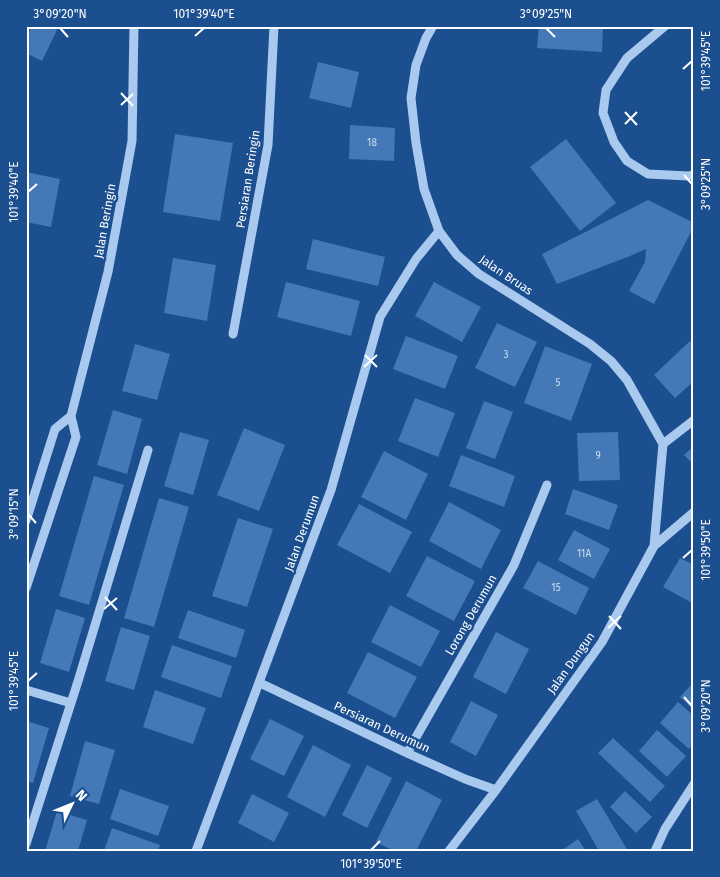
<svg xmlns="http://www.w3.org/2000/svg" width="720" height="877" font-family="'Fira Sans',sans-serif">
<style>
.building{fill:#4478b7}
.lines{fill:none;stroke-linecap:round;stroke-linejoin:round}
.minor{stroke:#a9c9ee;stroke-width:9}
.ticks{fill:none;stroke:#fff;stroke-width:2}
.labels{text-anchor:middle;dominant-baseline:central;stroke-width:5;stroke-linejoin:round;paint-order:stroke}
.number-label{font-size:10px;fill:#d0dded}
.street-label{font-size:12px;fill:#fff;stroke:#1b4f8f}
.neatline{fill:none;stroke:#fff;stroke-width:2}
.ticks-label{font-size:12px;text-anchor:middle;fill:#fff}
</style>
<rect width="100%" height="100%" fill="#1b4f8f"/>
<path class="building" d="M32,26H51L57,30L42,61L26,53V38Z
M539,26H603L602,52L537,48Z
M318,62L359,72L351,108L309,98Z
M350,125L395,128L394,161L349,159Z
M175,134L233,143L220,221L163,212Z
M566,139L616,203L580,231L530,167Z
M26,172L60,179L51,227L26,222Z
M648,200L694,223V226L654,304L629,291L645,262L646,249L630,256L557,284L542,254Z
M313,239L385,257L378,286L306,269Z
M173,258L216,265L207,321L164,313Z
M286,282L360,301L351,336L277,317Z
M434,282L481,307L462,342L415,316Z
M497,323L537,342L515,387L475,368Z
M406,336L458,356L445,389L393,369Z
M690,341L694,345V381L675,398L654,375Z
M135,344L170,354L157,400L122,391Z
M545,346L592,364L571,421L524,403Z
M415,398L455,413L438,457L398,441Z
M484,401L513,412L495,459L466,448Z
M113,410L142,419L127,474L97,465Z
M244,428L285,445L259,511L217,495Z
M180,432L209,440L193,495L164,486Z
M618,432L620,480L579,481L577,433Z
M694,446V465L684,455Z
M384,451L428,474L406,520L361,497Z
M461,455L515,476L504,507L449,486Z
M94,476L124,485L89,605L59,596Z
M573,489L618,505L609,530L565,514Z
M159,498L189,507L154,627L124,618Z
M449,502L501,530L481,569L429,541Z
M359,504L412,532L390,573L337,545Z
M238,518L273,529L247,607L212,596Z
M574,530L610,549L594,579L558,560Z
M427,556L475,581L454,621L406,596Z
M680,558L694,565V604L663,587Z
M538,561L589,588L576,615L523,588Z
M390,605L440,631L421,667L371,642Z
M56,609L85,618L69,672L40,663Z
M188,610L245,630L236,658L178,638Z
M121,627L150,636L134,690L105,681Z
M496,632L529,649L506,694L473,677Z
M172,645L232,666L221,698L161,677Z
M368,652L417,677L395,718L347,693Z
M694,682V710L680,697Z
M155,690L206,708L193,744L143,727Z
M471,701L498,715L476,756L450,742Z
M678,702L694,716V743L689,749L660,723Z
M270,719L304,736L284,776L250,759Z
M26,721L49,728L33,783L26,781Z
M657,730L686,756L667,777L639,751Z
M613,738L665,786L650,802L598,753Z
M85,741L115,750L99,804L70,796Z
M313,745L351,765L325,817L287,797Z
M367,765L392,778L367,828L342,815Z
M406,781L442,800L416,851H394L376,842Z
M120,789L169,806L158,836L110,819Z
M625,791L652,817L636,833L610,807Z
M252,794L289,813L274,842L238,823Z
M597,799L628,851H599L576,811Z
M57,811L87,820L78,851H45Z
M112,828L160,845L158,851H104Z
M578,839L586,851H561Z"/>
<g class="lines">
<path class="minor" d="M433,26L426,38L416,65L411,98L416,143L424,189L439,231L457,255L479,274L590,344L611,361L627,380L663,444
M665,26L627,58L606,90L603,113L614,142L627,161L648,174L688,176L694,175
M233,334L268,145L274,26
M26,521L55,429L71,416
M654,546L694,512
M26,588L76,437L71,416L108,272L132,141L134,26
M260,683L407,753L465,779L496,790
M26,690L71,703
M407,753L514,565L547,485
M26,844L79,678L148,450
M196,851L331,490L380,317L416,259L439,231
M449,851L496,790L602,642L654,546L663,444L694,420
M655,851L665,829L694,784"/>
</g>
<path class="ticks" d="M60,28L68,37M546,28L555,37M195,36L204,28M683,69L692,61M121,93L133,106M121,105L133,94M625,112L637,125M625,124L637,112M684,175L692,184M28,192L37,184M365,355L377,367M364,367L377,355M28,514L36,523M683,558L692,550M105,597L117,610M104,609L117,598M609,616L621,629M608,628L621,616M28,681L37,673M684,697L692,706M371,850L380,841"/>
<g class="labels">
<g class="number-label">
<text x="372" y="143">18</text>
<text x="506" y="355">3</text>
<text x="558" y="383">5</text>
<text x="598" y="456">9</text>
<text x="584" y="554">11A</text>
<text x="556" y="588">15</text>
</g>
<g class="street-label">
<text transform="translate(248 179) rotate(-81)">Persiaran Beringin</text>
<text transform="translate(105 221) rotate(-80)">Jalan Beringin</text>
<text transform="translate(506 275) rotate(34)">Jalan Bruas</text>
<text transform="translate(302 533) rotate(-70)">Jalan Derumun</text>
<text transform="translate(471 615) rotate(-60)">Lorong Derumun</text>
<text transform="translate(571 663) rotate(-55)">Jalan Dungun</text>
<text transform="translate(382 727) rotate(25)">Persiaran Derumun</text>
</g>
</g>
<rect width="720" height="877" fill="none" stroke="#1b4f8f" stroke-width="55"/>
<g transform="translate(72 804) rotate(47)" stroke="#1b4f8f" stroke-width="4" paint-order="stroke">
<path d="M0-4L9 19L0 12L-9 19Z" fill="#ffffff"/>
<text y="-8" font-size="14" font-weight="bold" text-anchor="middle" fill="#ffffff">N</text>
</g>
<rect x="28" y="28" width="664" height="822" class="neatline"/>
<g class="ticks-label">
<text x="60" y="18">3°09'20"N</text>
<text x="204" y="18">101°39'40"E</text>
<text x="546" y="18">3°09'25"N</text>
<text transform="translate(706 61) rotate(-90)" y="4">101°39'45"E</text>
<text transform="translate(706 184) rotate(-90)" y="4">3°09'25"N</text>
<text transform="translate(14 192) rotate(-90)" y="4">101°39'40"E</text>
<text transform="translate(14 514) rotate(-90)" y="4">3°09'15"N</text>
<text transform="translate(706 550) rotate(-90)" y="4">101°39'50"E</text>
<text transform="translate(14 681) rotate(-90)" y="4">101°39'45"E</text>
<text transform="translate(706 706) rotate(-90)" y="4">3°09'20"N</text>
<text x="371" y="868">101°39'50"E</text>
</g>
</svg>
